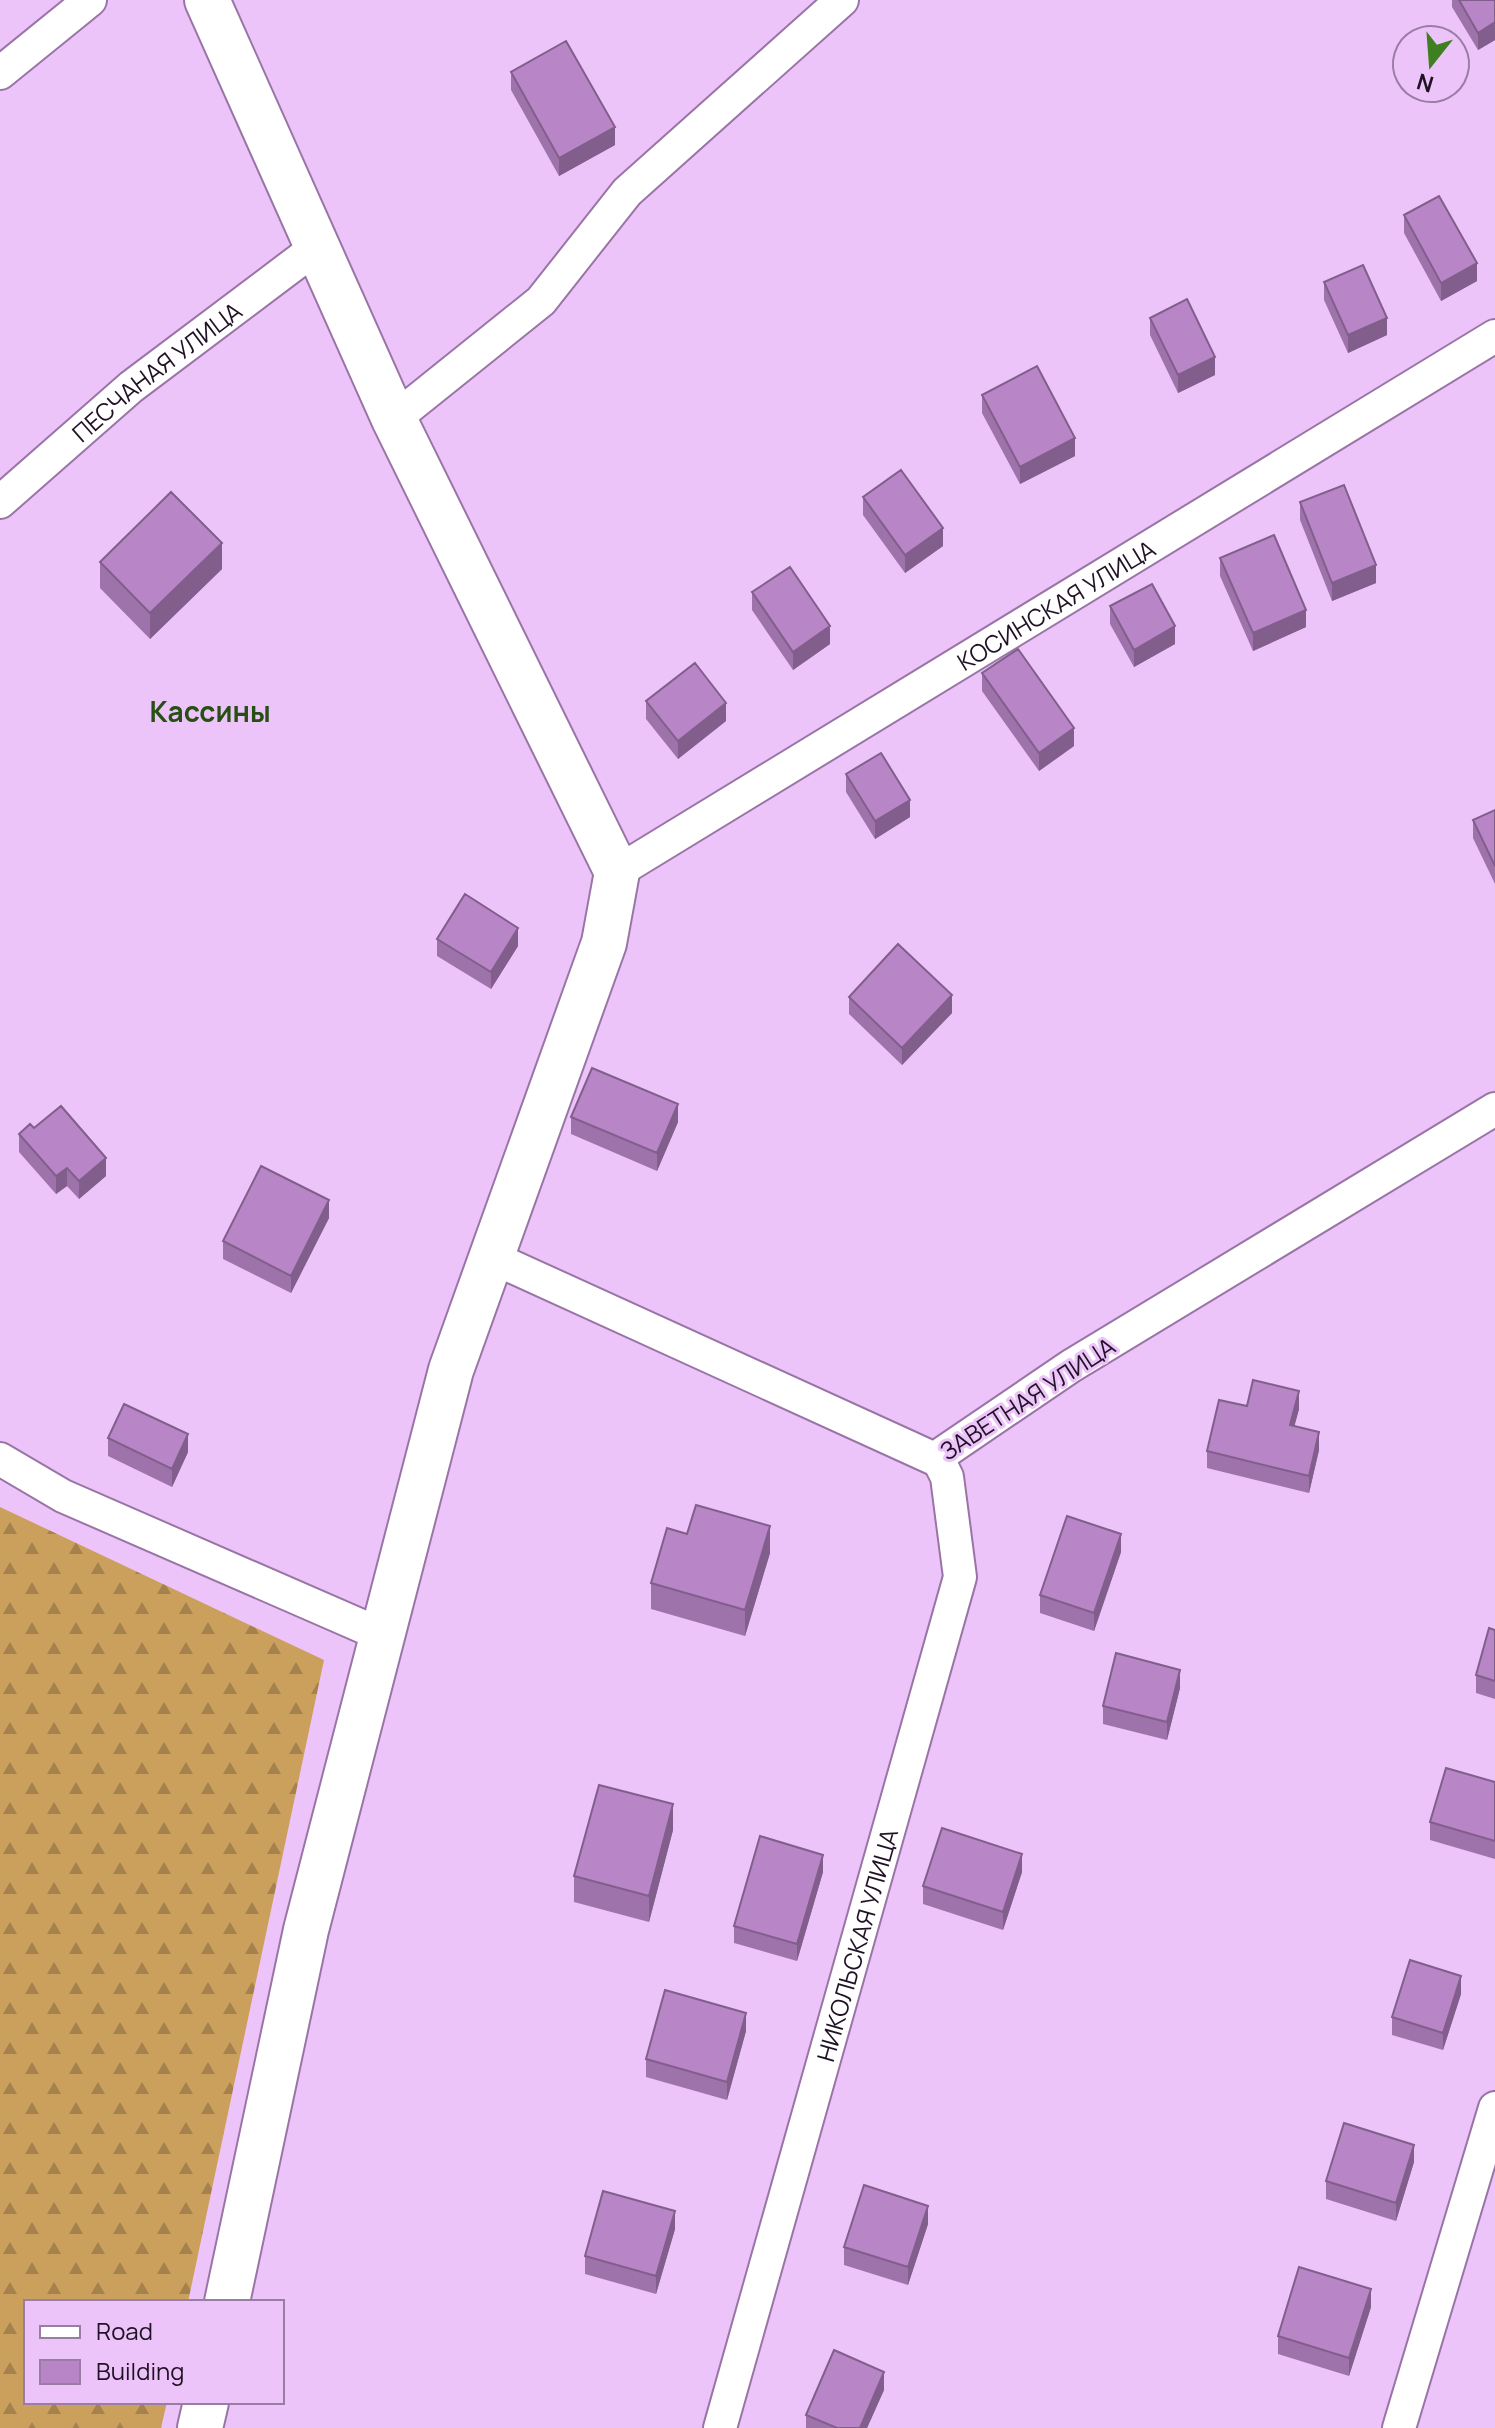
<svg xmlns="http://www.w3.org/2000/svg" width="1495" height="2428" font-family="Manrope,sans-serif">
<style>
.forest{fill:url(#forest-firs)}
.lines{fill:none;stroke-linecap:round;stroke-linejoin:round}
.street-casing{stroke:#9975a5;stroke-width:36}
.secondary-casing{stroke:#9975a5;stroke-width:48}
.street{stroke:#fff;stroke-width:32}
.secondary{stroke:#fff;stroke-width:44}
.wall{fill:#9e73ab}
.shaded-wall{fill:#815e8b}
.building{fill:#b886c7;stroke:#815e8b;stroke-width:2}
.labels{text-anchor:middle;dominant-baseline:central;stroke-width:6;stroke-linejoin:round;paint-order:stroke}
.street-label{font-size:24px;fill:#201225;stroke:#ecc4f9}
.quarter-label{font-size:28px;font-weight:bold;fill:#254f13;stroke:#ecc4f9}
</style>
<defs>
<pattern id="forest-firs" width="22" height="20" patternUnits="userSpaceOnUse" patternTransform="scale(2)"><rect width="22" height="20" fill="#cba05d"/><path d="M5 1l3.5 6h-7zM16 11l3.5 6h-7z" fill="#a4814d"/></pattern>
</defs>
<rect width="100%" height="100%" fill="#ecc4f9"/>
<path class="forest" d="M0,1507L324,1660L188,2302H26V2402H167L161,2428H0Z"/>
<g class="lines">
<defs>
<g id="street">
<path d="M0,73L90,0"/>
<path d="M394,419L541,301L627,192L842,0"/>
<path id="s1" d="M0,502L131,387L317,247"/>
<path id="s2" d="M617,872L1495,336"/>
<path d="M491,1257L939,1461L943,1453L1071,1366L1495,1109"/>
<path d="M0,1459L63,1496L382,1635"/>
<path id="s3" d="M720,2428L960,1577L947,1477L939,1461"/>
<path d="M1399,2428L1495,2108"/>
</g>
<path id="secondary" d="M207,0L394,419L617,872L604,943L451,1370L306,1930L227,2302
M200,2428L206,2402"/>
</defs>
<use href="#street" class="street-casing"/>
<use href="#secondary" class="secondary-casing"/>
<use href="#street" class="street"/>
<use href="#secondary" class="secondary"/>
</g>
<path class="wall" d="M1452,0H1495V40L1478,50L1452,7Z
M511,72L615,145L559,176L511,90Z
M1404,215L1477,281L1441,301L1404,233Z
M1324,282L1387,335L1348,353L1324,300Z
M1150,318L1215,375L1178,393L1150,335Z
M982,395L1075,456L1020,484L982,413Z
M863,497L943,546L905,573L863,515Z
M1300,502L1376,583L1332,601L1300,520Z
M1220,558L1306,627L1253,651L1220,576Z
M100,562L222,569L150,639L100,588Z
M752,592L830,644L793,670L752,610Z
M1110,606L1175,644L1134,667L1110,624Z
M982,673L1074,746L1039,771L982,691Z
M646,701L726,721L678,759L646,719Z
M846,774L910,817L875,839L846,792Z
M1495,810V884L1473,838V820Z
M437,939L518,946L491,989L437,956Z
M849,997L952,1013L902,1065L849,1014Z
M571,1117L678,1122L657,1171L571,1134Z
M34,1128L106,1176L79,1199L67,1186L56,1194L19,1152V1134Z
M329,1218L291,1293L223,1259V1241Z
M1247,1406L1299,1409L1294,1426L1319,1450L1309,1493L1207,1468V1451Z
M108,1438L188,1452L172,1487L108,1456Z
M687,1534L770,1553L745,1636L651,1609V1583Z
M1121,1552L1094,1631L1040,1613V1595Z
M1495,1630V1699L1476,1693V1675Z
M1180,1688L1167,1740L1103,1724V1706Z
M1495,1782V1859L1430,1840V1822Z
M673,1830L649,1922L574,1902V1876Z
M823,1872L797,1961L734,1943V1926Z
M1022,1872L1003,1930L923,1904V1886Z
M1461,1994L1443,2050L1392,2035V2017Z
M746,2031L727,2100L646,2077V2059Z
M1414,2162L1396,2221L1326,2199V2181Z
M928,2224L908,2285L844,2265V2247Z
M675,2229L656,2294L585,2274V2256Z
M1371,2307L1349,2376L1278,2354V2336Z
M884,2390L867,2428H806V2415Z"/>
<path class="shaded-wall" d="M1495,22V40L1478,50V33Z
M615,127V145L559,176V158Z
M1477,263V281L1441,301V283Z
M1387,318V335L1348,353V335Z
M1215,357V375L1178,393V375Z
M1075,438V456L1020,484V467Z
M943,528V546L905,573V555Z
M222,543V569L150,639V613Z
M1376,565V583L1332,601V583Z
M1306,610V627L1253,651V633Z
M830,626V644L793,670V652Z
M1175,626V644L1134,667V650Z
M726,703V721L678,759V741Z
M1074,728V746L1039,771V753Z
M910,800V817L875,839V821Z
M518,928V946L491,989V972Z
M952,995V1013L902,1065V1048Z
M678,1104V1122L657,1171V1153Z
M106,1158V1176L79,1199V1181Z
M67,1168V1186L56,1194V1176Z
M329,1200V1218L291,1293V1276Z
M1299,1391V1409L1290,1443V1425Z
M1319,1432V1450L1309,1493V1476Z
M188,1434V1452L172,1487V1469Z
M770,1526V1553L745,1636V1610Z
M1121,1534V1552L1094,1631V1613Z
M1180,1670V1688L1167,1740V1722Z
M673,1804V1830L649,1922V1896Z
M1022,1854V1872L1003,1930V1912Z
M823,1855V1872L797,1961V1944Z
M1461,1976V1994L1443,2050V2033Z
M746,2013V2031L727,2100V2082Z
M1414,2145V2162L1396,2221V2203Z
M928,2206V2224L908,2285V2267Z
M675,2211V2229L656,2294V2276Z
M1371,2289V2307L1349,2376V2358Z
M884,2372V2390L867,2428H860Z"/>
<path class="building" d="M1459,0H1495V22L1478,33Z
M566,41L615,127L559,158L511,72Z
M1439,196L1477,263L1441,283L1404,215Z
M1363,265L1387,318L1348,335L1324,282Z
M1187,299L1215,357L1178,375L1150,318Z
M1037,366L1075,438L1020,467L982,395Z
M901,470L943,528L905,555L863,497Z
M1344,485L1376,565L1332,583L1300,502Z
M171,492L222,543L150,613L100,562Z
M1274,535L1306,610L1253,633L1220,558Z
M790,567L830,626L793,652L752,592Z
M1152,584L1175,626L1134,650L1110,606Z
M1018,649L1074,728L1039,753L982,673Z
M695,663L726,703L678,741L646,701Z
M881,753L910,800L875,821L846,774Z
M1495,810V866L1473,820Z
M465,894L518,928L491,972L437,939Z
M898,944L952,995L902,1048L849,997Z
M592,1068L678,1104L657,1153L571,1117Z
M61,1106L106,1158L79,1181L67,1168L56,1176L19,1134L30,1124L34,1128Z
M261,1166L329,1200L291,1276L223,1241Z
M1253,1380L1299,1391L1290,1425L1319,1432L1309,1476L1207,1451L1219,1400L1247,1406Z
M124,1404L188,1434L172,1469L108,1438Z
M696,1505L770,1526L745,1610L651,1583L667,1528L687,1534Z
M1067,1516L1121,1534L1094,1613L1040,1595Z
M1489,1628L1495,1630V1681L1476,1675Z
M1116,1653L1180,1670L1167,1722L1103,1706Z
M1446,1768L1495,1782V1841L1430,1822Z
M599,1785L673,1804L649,1896L574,1876Z
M942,1828L1022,1854L1003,1912L923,1886Z
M760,1836L823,1855L797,1944L734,1926Z
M1410,1960L1461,1976L1443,2033L1392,2017Z
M665,1990L746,2013L727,2082L646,2059Z
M1344,2123L1414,2145L1396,2203L1326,2181Z
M864,2185L928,2206L908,2267L844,2247Z
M603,2191L675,2211L656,2276L585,2256Z
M1299,2267L1371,2289L1349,2358L1278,2336Z
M834,2350L884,2372L860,2428H837L806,2415Z"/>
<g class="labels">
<g class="street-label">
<text stroke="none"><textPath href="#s1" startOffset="204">ПЕСЧАНАЯ УЛИЦА</textPath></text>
<text stroke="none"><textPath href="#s2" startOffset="514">КОСИНСКАЯ УЛИЦА</textPath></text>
<text transform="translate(1027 1398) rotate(-33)">ЗАВЕТНАЯ УЛИЦА</text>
<text stroke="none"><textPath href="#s3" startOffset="502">НИКОЛЬСКАЯ УЛИЦА</textPath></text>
</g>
<g class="quarter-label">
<text x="210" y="711">Кассины</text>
</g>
</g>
<rect x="24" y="2300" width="260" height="104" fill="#ecc4f9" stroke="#9a7da4" stroke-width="2"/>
<rect x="40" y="2326" width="40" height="12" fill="#ffffff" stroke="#9a7da4" stroke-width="2"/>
<text x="96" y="2340" font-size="24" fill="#201225">Road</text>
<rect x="40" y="2360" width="40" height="24" fill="#b886c7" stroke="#9a7da4" stroke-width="2"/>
<text x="96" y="2380" font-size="24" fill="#201225">Building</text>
<g transform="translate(1431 64) rotate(197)"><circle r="38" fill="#ecc4f9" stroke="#9a7da4" stroke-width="2"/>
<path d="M0-6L14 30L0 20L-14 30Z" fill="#3e8021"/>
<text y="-12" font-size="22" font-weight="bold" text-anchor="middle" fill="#201225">N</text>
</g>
</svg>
